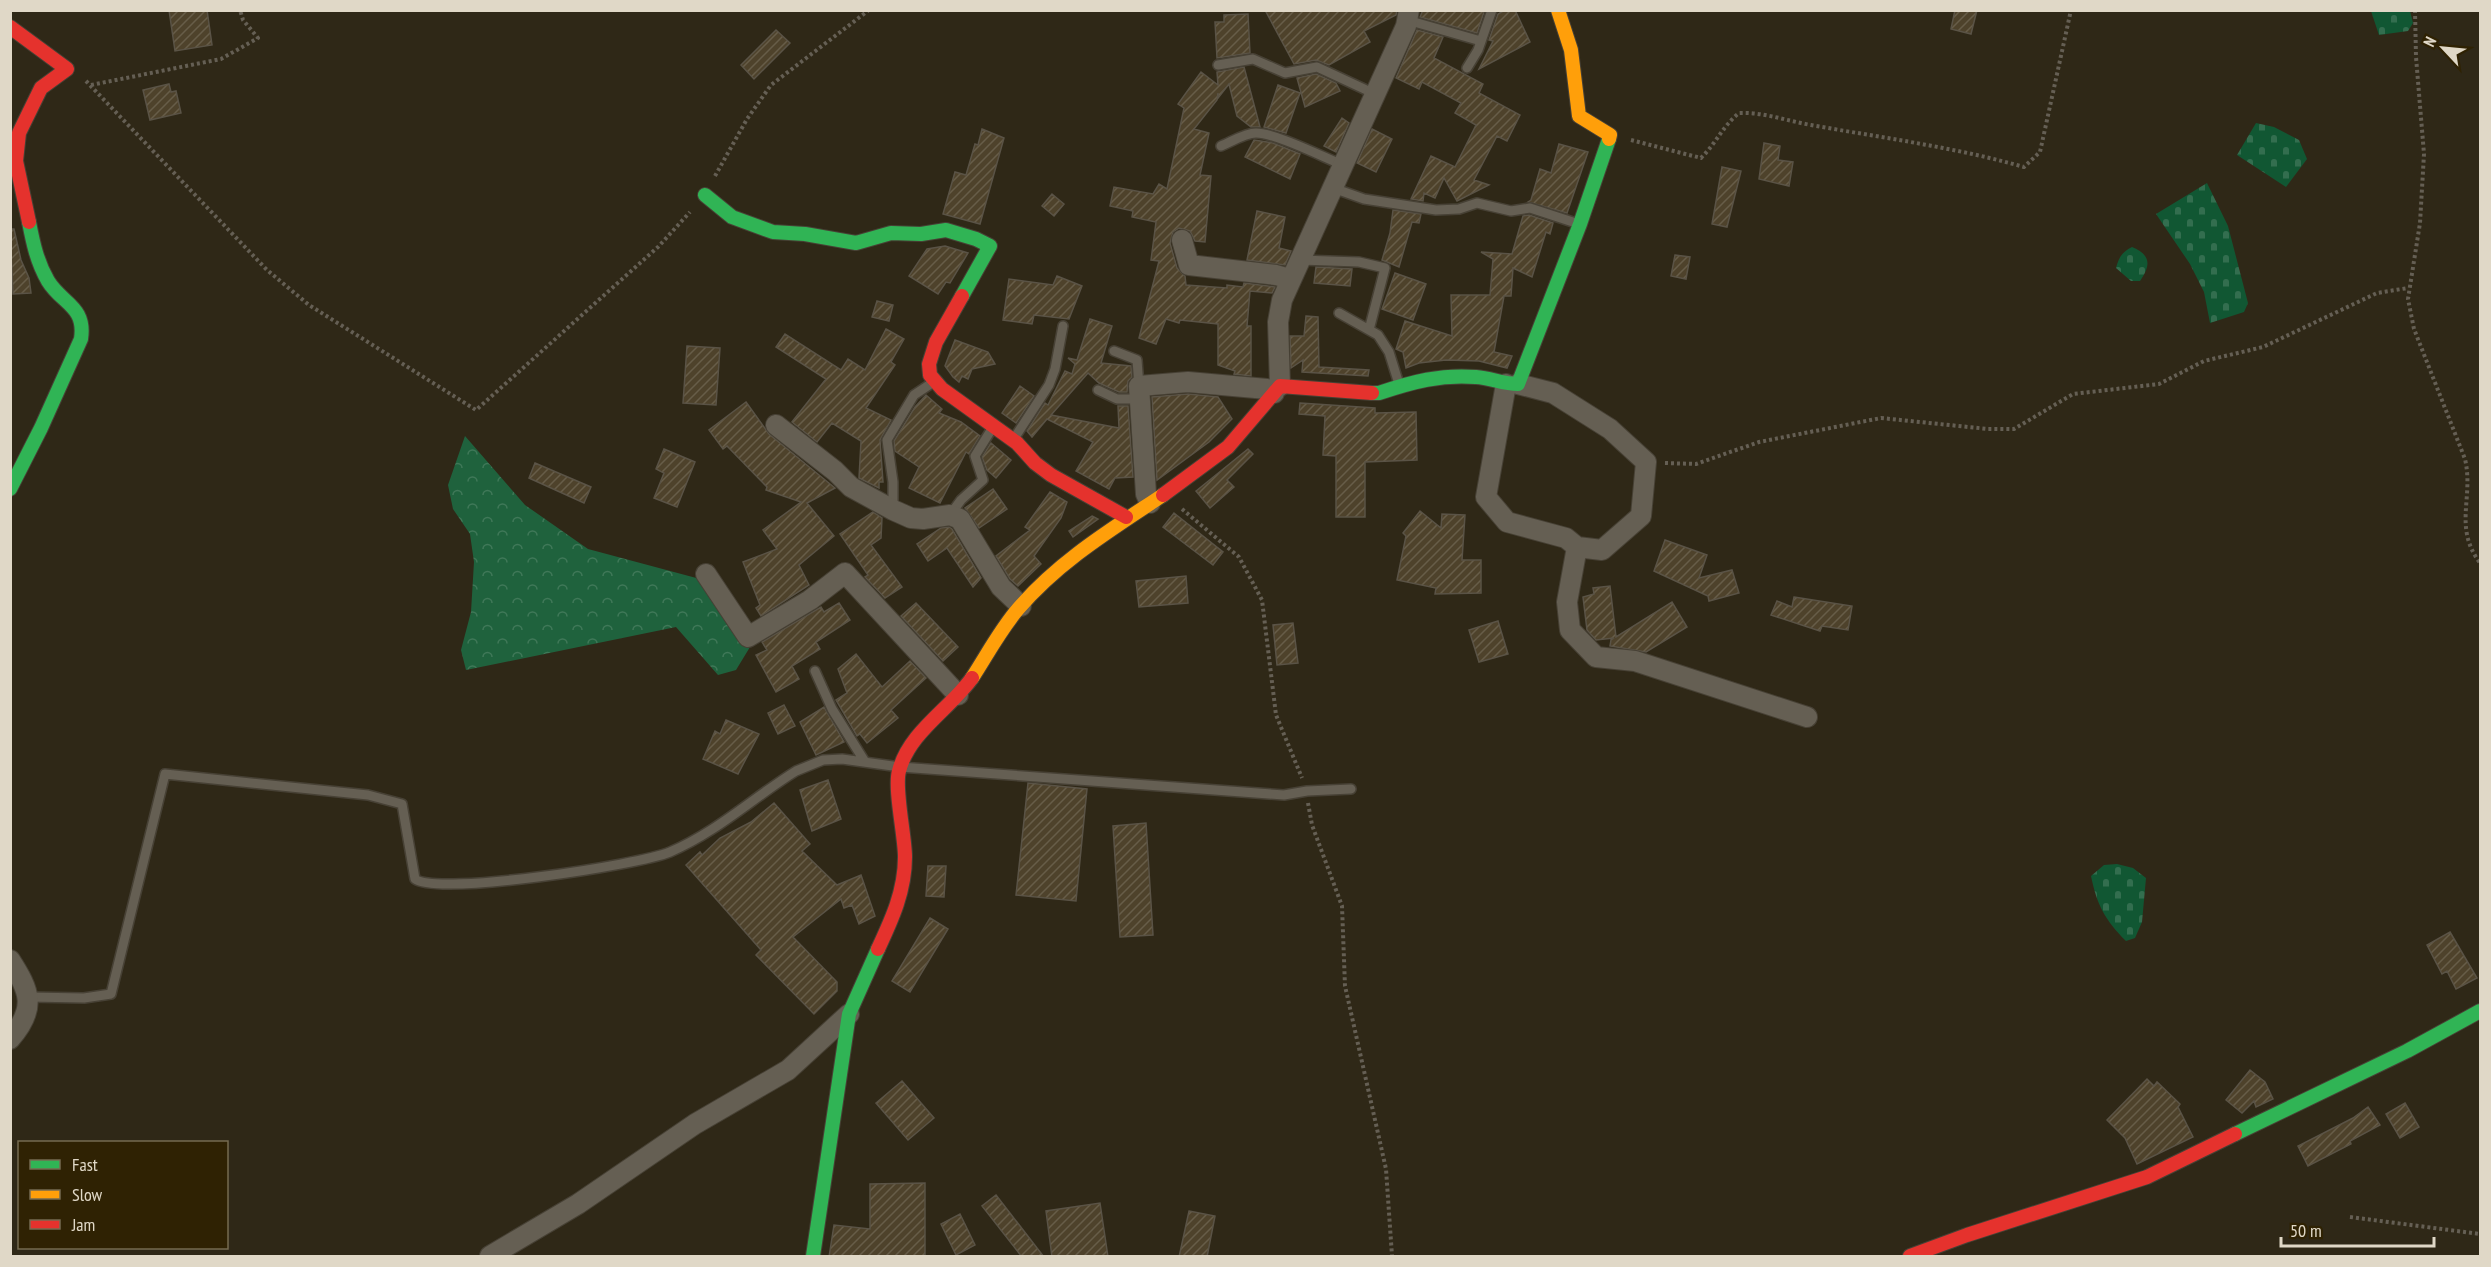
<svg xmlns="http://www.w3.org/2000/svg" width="2491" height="1267" font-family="'PT Sans Narrow',sans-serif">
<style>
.forest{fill:url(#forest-crowns)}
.cemetery{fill:url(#cemetery-stones)}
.building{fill:url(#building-hatch);stroke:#5a5346;stroke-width:1.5}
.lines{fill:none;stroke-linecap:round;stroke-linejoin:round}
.lane-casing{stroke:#474135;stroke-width:12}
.street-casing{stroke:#474135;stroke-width:22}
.fast-casing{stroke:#474135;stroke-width:16}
.slow-casing{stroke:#474135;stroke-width:16}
.jam-casing{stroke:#474135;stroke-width:16}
.path{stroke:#655f54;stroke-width:4;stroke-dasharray:3 3;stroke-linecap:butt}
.lane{stroke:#655f53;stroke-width:9}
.street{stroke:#655f53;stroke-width:20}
.fast{stroke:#30b455;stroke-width:14}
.slow{stroke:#ff9f0a;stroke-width:14}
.jam{stroke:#e5322d;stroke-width:14}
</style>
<defs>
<pattern id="forest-crowns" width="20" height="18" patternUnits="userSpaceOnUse" patternTransform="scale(1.5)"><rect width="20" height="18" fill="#1f623d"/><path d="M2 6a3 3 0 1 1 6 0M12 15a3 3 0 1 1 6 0" fill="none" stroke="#3f7858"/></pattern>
<pattern id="cemetery-stones" width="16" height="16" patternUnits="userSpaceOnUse" patternTransform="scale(1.5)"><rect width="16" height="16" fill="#115733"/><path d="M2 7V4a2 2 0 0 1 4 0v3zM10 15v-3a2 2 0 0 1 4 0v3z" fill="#336e4f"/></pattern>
<pattern id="building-hatch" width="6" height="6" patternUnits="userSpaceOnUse" patternTransform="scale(1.5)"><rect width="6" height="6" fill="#4e422b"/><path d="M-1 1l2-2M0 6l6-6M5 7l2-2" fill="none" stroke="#675d48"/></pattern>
</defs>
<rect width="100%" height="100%" fill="#2f2817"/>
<path class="forest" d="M465,436L525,505L588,549L700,579L719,601L750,647L736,670L718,675L676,627L466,670L461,650L471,612L474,562L470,534L453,509L448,485Z"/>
<path class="cemetery" d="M2371,11H2410L2413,23L2408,31L2379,35Z
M2256,123L2274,127L2299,140L2307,159L2286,187L2237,155Z
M2207,183L2228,226L2248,303L2244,312L2210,323L2204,292L2190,264L2156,214Z
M2132,247C2151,255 2151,265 2140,281H2131L2116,268C2119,257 2122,252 2132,247Z
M2117,864L2133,868L2146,878L2142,922L2135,938L2126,941C2105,920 2097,905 2091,876L2104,865Z"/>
<path class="building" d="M169,10H207L212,45L175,51Z
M1265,10H1397L1396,15L1364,31L1370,42L1329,65L1316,60L1294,64Z
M1423,10H1479L1484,12L1477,33L1420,17Z
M1505,10H1515L1530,42L1479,69L1493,41L1489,40L1498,14Z
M1955,10H1977L1971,34L1951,29Z
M1248,14L1250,53L1217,58L1215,22H1224V15Z
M776,30L790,43L754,79L741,65Z
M1417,30L1443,37L1434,58L1483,84L1479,93L1520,115L1507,141L1497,136L1474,180L1489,185L1457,201L1444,178L1435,198L1424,193L1423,201L1411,199L1431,156L1455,167L1476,125L1455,113L1461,103L1422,82L1419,89L1396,78Z
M1244,67L1260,127H1251L1237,116L1229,84L1218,98V93L1217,100L1194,129L1209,133L1200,175L1211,176L1205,242L1195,241L1190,231L1179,228L1173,232L1170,243L1177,268L1185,276L1186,285L1227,288V285L1243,287L1244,283L1275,287L1272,293L1250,291L1247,326H1251V376L1234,374L1235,371L1218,365V324L1180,320L1179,323L1166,319L1156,344L1139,338L1159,261L1151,260L1156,222L1132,217L1133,211L1110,206L1114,187L1153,194L1159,184L1167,189L1184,108L1178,104L1201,72L1218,85L1217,72Z
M1316,74L1336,83L1340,91L1305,107L1297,78Z
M169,84L171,92L176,91L181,113L150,120L143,90Z
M1278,85L1300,93L1286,133L1264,127Z
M1342,118L1349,123L1336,152L1324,146Z
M982,129L1004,138L980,224L943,214L955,172L966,175L975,144L978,145Z
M1372,129L1392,139L1376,172L1357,163Z
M1254,140L1273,143L1300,154L1290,179L1245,157Z
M1764,143L1780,146L1778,160L1793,162L1789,186L1759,179Z
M1559,144L1588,152L1567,213L1528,202L1531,200L1540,169L1551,173Z
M1722,167L1741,171L1727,227L1712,224Z
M1052,194L1064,204L1054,216L1042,206Z
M1393,210L1421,214L1419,223L1412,222L1399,267L1382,260L1390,233Z
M1257,211L1285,217L1279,248L1291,251L1285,265L1247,260Z
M1529,215L1553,223L1550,234L1546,232L1532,277L1513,268L1511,296H1504L1494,352L1512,356L1507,368L1479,361L1446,360L1419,363L1406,368L1403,352L1396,349L1405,321L1452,336L1451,295H1490L1493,259L1481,252L1512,254L1523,216Z
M10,229H14L21,260L29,278L31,293L13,294Z
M945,246L968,253L950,283L946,282L938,294L909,276L927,249Z
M1675,255L1690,257L1686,279L1671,276Z
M1316,267L1352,269L1350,286L1314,283Z
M1395,273L1426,284L1413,320L1382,309Z
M1057,276L1082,286L1069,319L1034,315L1032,324L1003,320L1009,279L1053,285Z
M877,301L893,305L889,321L872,317Z
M1306,316L1318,317L1319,367L1369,370L1368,376L1302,372L1303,360L1291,368L1290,336H1304Z
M1090,319L1112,326L1101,363L1131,366L1132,377L1128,381L1127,392H1119L1099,383L1088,373L1051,415L1119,428L1118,406H1128L1133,477L1115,478L1109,489L1076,471L1093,442L1047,419L1032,437L1027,431L1045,403L1048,405L1065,371L1072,374L1075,364L1068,358L1077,360Z
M886,329L904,339L891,362L895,365L866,408L891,420L880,440L883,482H879V488L859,478L861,441L832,423L817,442L792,422L826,379L776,347L785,334L841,370L848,359L865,370Z
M955,340L988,352L995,364L972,369L968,379L962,376L959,382L953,377L945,366Z
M687,346L720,348L716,405L683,403Z
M1020,386L1034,396L1016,423L1002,413Z
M1188,394L1218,397L1232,419L1209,442L1157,480L1152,397Z
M926,395L942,409L939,413L961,422L980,436L969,454L966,452L940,503L909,488L919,467L895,451L894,441L915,407Z
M746,402L769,434L835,488L807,503L834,536L799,565L809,585L761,616L756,608L760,605L743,562L777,549L763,530L801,502L766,490L767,487L727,446L723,449L709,430Z
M1300,403L1375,408V413L1416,412L1417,460L1365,462V517H1336V456L1323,455L1325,416L1299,414Z
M991,443L1011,460L996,478L987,470L982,457Z
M664,449L695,462L677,507L654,498L664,473L656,469Z
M1248,449L1253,454L1227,480L1234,487L1210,508L1196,491Z
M535,463L591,487L584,503L529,478Z
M993,489L1007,509L979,528L965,508Z
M1050,492L1067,502L1061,518L1034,556L1041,564L1018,586L1010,579L996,556L1030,530L1025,527Z
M1420,511L1441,528L1442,514L1465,515L1462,560H1481V593L1435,594L1436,588L1397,580L1406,536L1403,533Z
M873,512L882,518L881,538L871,545L902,587L885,598L865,577L868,575L840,534Z
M1174,513L1223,552L1213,565L1163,527Z
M1092,516L1098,519L1073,537L1069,531Z
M949,527L952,529L981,578L973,587L947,548L928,561L917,544L941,528Z
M1665,540L1707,555L1699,578L1732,570L1739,593L1709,601L1708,596L1654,571Z
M1186,576L1188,603L1139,607L1136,581Z
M1610,586L1616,637L1672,602L1687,627L1646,652L1610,646L1611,640L1614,638L1596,640L1587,630L1583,597L1594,594L1593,588Z
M1794,597L1852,606L1848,630L1822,626L1820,631L1771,615L1777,601L1792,607Z
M839,603L850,620L816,642L820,649L792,666L799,679L776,692L756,655L767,650L762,642L821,607L824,612Z
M916,603L958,647L943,661L901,616Z
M1498,621L1508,654L1479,662L1469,630Z
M1293,623L1298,663L1277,665L1273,625Z
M856,654L882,687L910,661L926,678L891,710L898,718L867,743L860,734L857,736L836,700L847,693L838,669Z
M784,705L795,726L778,734L768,713Z
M824,707L844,742L816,755L800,722Z
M726,720L759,734L738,774L703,759L715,731L720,734Z
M828,780L841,819L812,831L800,790Z
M1028,783L1087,789L1076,901L1016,895Z
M774,803L810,844L802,851L837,885L861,875L875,916L859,924L852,905L844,908L841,899L793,937L837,982V991L814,1014L756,955L761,950L686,865L700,852L702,855L720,838L751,822Z
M1146,823L1153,935L1120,937L1113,826Z
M928,866H946L944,897L926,896Z
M930,918L948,929L910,992L892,981Z
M2450,932L2477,978L2456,989L2447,971L2442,974L2427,945Z
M2250,1070L2265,1082L2273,1099L2256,1107L2254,1101L2242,1113L2226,1100Z
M2147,1079L2154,1086L2157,1082L2180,1104L2178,1107L2193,1137L2137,1164L2125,1138L2107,1120Z
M902,1081L934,1118L908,1140L876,1103Z
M2405,1103L2419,1127L2400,1138L2386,1114Z
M2368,1107L2380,1125L2350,1141L2351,1144L2308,1166L2298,1146L2353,1118Z
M925,1183V1257H829L834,1225L870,1229V1184Z
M996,1195L1044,1257H1022L982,1206Z
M1100,1203L1108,1257H1052L1046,1211Z
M1189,1211L1215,1216L1207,1257H1179Z
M960,1214L975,1245L956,1255L941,1224Z"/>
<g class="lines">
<defs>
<path id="lane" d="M1407,20L1481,41
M1218,65L1253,59L1285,73L1317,67L1375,94
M1467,68L1478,50L1492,10
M1221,146C1231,142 1245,133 1256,133C1275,133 1323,157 1343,165
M1333,188L1364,199L1436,210L1459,209L1477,203L1511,211L1530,208L1579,224
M1300,260L1359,262L1385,268L1369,330
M1339,313L1378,335L1389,352L1399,384
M1114,351L1137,360L1139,386
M1098,390L1117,399H1140
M1015,437L1049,385L1055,369L1063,326
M893,510V482L887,440L914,395L932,383
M950,515L961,500L983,480L975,456L993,427
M815,671L832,709L865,762
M29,997L84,998L111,994L165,774L368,795L402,804L415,879C438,896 639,865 670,852C717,832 754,797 796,771L823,760L842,759L900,767L1284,795L1307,791L1351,789"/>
<path id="street" d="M1182,240L1189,265L1276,275L1290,279
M1506,384L1486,497L1507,522L1566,538L1577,547
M1518,384L1553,393L1610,429L1646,462L1641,516L1602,550L1577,547L1567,602L1570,630L1596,657L1635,661L1807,717
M1280,386L1278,322L1282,300L1406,26L1409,10
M776,425L835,471L851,487L893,510L911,518L923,519L950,515L960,519L1001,587L1021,606
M1150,503L1146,494L1139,386L1188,382L1267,389L1274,393
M706,574L748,637L810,600L845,573L958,695
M10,960C30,991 37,1008 10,1039
M490,1256L578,1204L695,1124L788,1070L849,1014"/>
<path id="fast" d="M705,195L732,217L773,232L805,234L856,243L891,233L921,234L946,230L976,239L990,246L962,296
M1372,393H1379C1412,382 1441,374 1476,377C1491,378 1503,384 1518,384L1580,224L1609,139
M10,489L41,428L81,339C86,306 62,304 48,281C37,262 33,243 29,222
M2235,1134L2407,1051L2480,1011
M813,1256L849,1014L878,949"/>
<path id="slow" d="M1558,10L1571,50L1579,116L1610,135L1609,139
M972,678C987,655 1000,630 1018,609C1059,561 1112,529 1163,495"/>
<path id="jam" d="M10,27L67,69L41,88L19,133L16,161L29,222
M962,296L936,342L929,364L930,375L942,389L1017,443L1035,463L1051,475L1126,517
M1163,495L1228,447L1280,386L1372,393
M878,949C892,919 905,891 905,857C905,836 894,788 899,771C909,732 950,709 972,678
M1910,1256L1967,1235L2147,1177L2235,1134"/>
</defs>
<use href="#lane" class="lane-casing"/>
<use href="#street" class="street-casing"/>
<use href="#fast" class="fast-casing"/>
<use href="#slow" class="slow-casing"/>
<use href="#jam" class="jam-casing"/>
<path class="path" d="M2415,10L2416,57L2424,154L2420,223L2408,299L2414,329L2465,459C2474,498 2453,527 2480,563
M86,81L267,270L309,305L476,410L658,247L690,212
M91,85L221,59L258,38L243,20L240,10
M1631,140L1701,158C1717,142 1722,127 1739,113C1764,112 1787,121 1811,125C1883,138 1954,147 2024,167L2040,152L2071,10
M715,176L747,119L771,85L869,10
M1665,463L1696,464L1759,442L1881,418L1988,429H2014L2073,394L2159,384L2204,361L2263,347L2377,293L2408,288
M1182,509L1239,557L1262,600L1276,715L1302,778
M1308,803L1312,825L1342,906L1345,986L1386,1169L1392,1256
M2350,1217L2480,1234"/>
<use href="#lane" class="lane"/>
<use href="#street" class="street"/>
<use href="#fast" class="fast"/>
<use href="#slow" class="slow"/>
<use href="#jam" class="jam"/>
</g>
<rect width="2491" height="1267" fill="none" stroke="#e0d8c7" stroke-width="24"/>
<rect x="18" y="1141" width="210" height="108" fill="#2f2203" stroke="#766b51" stroke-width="1.5"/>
<rect x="30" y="1160" width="30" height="9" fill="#30b455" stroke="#766b51" stroke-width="1.5"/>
<text x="72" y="1171" font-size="18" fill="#e0d8c7">Fast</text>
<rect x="30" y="1190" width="30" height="9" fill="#ff9f0a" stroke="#766b51" stroke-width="1.5"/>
<text x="72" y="1201" font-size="18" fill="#e0d8c7">Slow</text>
<rect x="30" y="1220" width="30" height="9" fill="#e5322d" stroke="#766b51" stroke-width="1.5"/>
<text x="72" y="1231" font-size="18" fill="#e0d8c7">Jam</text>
<g transform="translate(2443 48) rotate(296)" stroke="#2f2203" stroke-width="4.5" paint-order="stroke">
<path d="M0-4.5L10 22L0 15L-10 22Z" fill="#e0d8c7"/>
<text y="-9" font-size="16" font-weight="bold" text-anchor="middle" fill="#e0d8c7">N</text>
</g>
<path d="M2281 1237v9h153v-9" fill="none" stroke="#e0d8c7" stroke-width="3"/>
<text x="2290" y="1237" font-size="18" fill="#e0d8c7" stroke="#2f2203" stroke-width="4.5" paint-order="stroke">50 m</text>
</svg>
